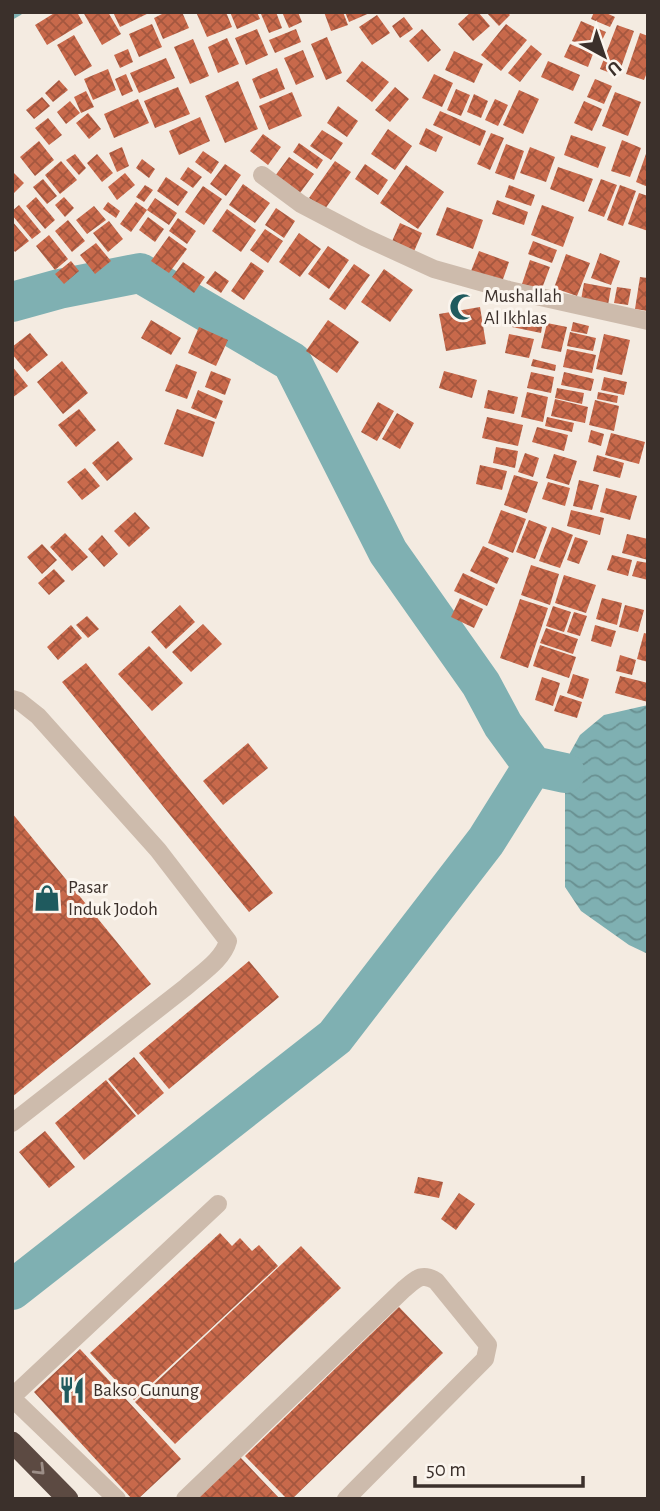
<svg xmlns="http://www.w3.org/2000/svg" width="660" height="1511" font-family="'Alegreya Sans',sans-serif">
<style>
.water{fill:url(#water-waves)}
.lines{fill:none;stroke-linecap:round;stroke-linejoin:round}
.stream{stroke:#7fb0b2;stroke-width:7}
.river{stroke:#7fb0b2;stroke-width:40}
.building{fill:url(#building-cross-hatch)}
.minor{stroke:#cdbbac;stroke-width:18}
.highway{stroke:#5c4a42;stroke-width:21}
.oneway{stroke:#9c8e87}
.labels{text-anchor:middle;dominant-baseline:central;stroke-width:6;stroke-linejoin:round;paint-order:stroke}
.poi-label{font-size:19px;fill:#3b302b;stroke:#fbf5ee;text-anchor:start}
</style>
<defs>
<pattern id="water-waves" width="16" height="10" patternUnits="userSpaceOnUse" patternTransform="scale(1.75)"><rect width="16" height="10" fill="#7fb0b2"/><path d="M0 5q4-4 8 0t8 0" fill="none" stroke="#699091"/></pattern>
<pattern id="building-cross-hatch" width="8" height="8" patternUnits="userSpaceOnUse" patternTransform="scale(1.75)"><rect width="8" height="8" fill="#c8694b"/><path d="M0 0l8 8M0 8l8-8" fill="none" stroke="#a4573f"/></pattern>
</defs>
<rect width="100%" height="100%" fill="#f4ebe1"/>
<path class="water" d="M648,705V954L629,945L581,911L565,887V773L570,753L580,735L604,715Z"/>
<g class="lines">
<path class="stream" d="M12,16L19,12"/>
<path class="river" d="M12,302L59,289L140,273L292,362L388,552L481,684L503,725L533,766
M12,1290L335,1037L486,841L533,766L565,773"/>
</g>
<path class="building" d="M56,12H77L83,23L47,45L35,25Z
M83,12H108L121,34L102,45Z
M113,12H151L120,27Z
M166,12H182L189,28L163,39L154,18Z
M196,12H226L232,27L207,37Z
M230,12H257L260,19L237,29Z
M264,12H276L282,28L269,33L261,14Z
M282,12H298L302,22L289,28Z
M324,12H343L348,25L331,31Z
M345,12H372L349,22Z
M471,12H478L490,26L473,41L458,24Z
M486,12H507L510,15L499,26Z
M594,12H604L615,17L610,27L591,19Z
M377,15L390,33L372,45L359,27Z
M404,17L413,29L400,38L392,26Z
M581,21L606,32L597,51L572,41Z
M152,24L162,47L139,57L129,34Z
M506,24L527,40L501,71L481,55Z
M617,25L634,31L618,76L600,69Z
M257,29L268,55L246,65L235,38Z
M296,29L301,42L275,53L269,40Z
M422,29L441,50L428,62L409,41Z
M640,33L648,36V70L644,80L626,74Z
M74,35L92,66L75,76L57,45Z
M327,37L342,73L326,80L311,44Z
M227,38L239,64L218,73L208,47Z
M193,39L209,76L190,84L174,47Z
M570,44L593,54L588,67L564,57Z
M531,45L542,54L520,82L508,73Z
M128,49L133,62L120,68L114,55Z
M303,50L314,77L296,85L284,58Z
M454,51L483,64L474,83L445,70Z
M166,58L175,78L139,93L130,73Z
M362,61L389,82L372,102L346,81Z
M548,61L580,75L573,91L541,77Z
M277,68L285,89L260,99L252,79Z
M108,69L116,90L93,100L84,79Z
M126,74L133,91L122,96L115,79Z
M434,74L453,83L442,107L422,98Z
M595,79L612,86L604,104L587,97Z
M59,80L68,90L53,102L45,93Z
M238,81L258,129L225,143L205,96Z
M178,87L190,114L155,128L144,101Z
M395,87L409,99L390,122L375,110Z
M456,89L470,95L461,116L447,110Z
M519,90L539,99L523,134L503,125Z
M86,91L94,107L81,113L74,97Z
M292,92L302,116L269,130L259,106Z
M615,92L641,102L628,136L602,126Z
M474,94L488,101L481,118L467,112Z
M42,97L50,106L34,119L26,110Z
M138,99L149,123L114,138L104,114Z
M495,99L508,105L498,126L485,120Z
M70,101L80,113L66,124L57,112Z
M584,101L602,109L592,131L574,123Z
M338,106L358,121L347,137L327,123Z
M440,111L486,131L480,146L433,125Z
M88,113L101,129L89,139L76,123Z
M200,117L210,141L179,155L169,131Z
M48,118L62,135L49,145L35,128Z
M426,128L443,137L436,152L419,144Z
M388,129L412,146L395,170L371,154Z
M322,130L343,143L331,160L310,146Z
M491,133L504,138L490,170L477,164Z
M263,134L281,147L268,165L250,151Z
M571,135L606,147L598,168L564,155Z
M622,140L641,148L630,177L611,171Z
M39,141L54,160L35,176L20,157Z
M299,143L323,160L317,169L293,152Z
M506,144L524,151L514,180L495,173Z
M122,147L129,166L117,172L109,153Z
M530,147L555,157L546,182L520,173Z
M203,151L219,162L211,174L195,162Z
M647,151H648V187L636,182Z
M75,154L86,168L79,175L66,160Z
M97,154L113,173L102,182L87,163Z
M289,157L314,174L300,193L275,176Z
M142,159L155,169L149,178L136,168Z
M61,161L77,180L60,194L45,175Z
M335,161L351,172L325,209L309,198Z
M225,164L241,175L226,196L210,184Z
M365,164L388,180L378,195L355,179Z
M406,165L444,192L418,229L380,203Z
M188,167L202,177L193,188L180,179Z
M558,167L593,179L584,202L550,189Z
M12,171L24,183L14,193L12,192Z
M125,173L135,185L117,200L108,187Z
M166,177L188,192L178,206L157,191Z
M43,179L57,196L47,204L33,187Z
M601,179L617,185L604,217L588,211Z
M243,184L270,203L255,223L229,205Z
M145,185L153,190L144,202L136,197Z
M509,185L535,195L531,206L505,197Z
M620,185L636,191L623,226L607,220Z
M203,186L222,199L204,225L185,212Z
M639,193L648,196V231L628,224Z
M36,197L55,220L45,229L26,206Z
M64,197L74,208L65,217L55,205Z
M155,198L177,213L169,225L147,210Z
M497,200L528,212L524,225L492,214Z
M108,202L120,211L116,218L103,209Z
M136,202L147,210L131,232L120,224Z
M19,205L41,232L32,239L12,215V211Z
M542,205L574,217L563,247L531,235Z
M94,206L106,220L87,234L76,220Z
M447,207L483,220L473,249L436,235Z
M276,208L295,221L284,238L265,225Z
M227,209L256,230L241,252L212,231Z
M148,217L164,229L155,242L139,230Z
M178,218L196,231L187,244L169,231Z
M68,220L85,241L72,252L55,231Z
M12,221L29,241L15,252L12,248Z
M109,221L123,239L108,252L93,233Z
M400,223L422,233L412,256L390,246Z
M265,229L283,241L268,263L250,250Z
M299,233L321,249L300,277L279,262Z
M49,235L68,259L55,270L36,246Z
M169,236L187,249L169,273L151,261Z
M533,241L557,250L552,263L528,254Z
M96,243L111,261L95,274L80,255Z
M328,246L349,260L329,289L308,274Z
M479,251L509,262L502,282L471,271Z
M600,253L620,261L611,285L591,278Z
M566,254L590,263L577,296L554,288Z
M530,260L550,267L541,291L522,284Z
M71,261L79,271L64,284L55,274Z
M183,262L205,277L194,293L172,277Z
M251,262L264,271L244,300L231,291Z
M354,264L370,275L345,310L329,299Z
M384,269L413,290L390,322L361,302Z
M215,271L229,281L221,293L206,283Z
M640,277L648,278V311L635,309Z
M584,283L611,288L608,305L581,300Z
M617,287L631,289L628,305L614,303Z
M480,307L486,344L446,351L439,314Z
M515,316L543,322L541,333L512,327Z
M151,320L181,338L171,355L141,338Z
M328,320L359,342L337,373L306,351Z
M573,322L589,326L587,334L571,331Z
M547,323L567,327L561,352L541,348Z
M199,327L228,340L216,366L188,353Z
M570,332L596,338L593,351L567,346Z
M30,333L48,355L27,372L12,354V347Z
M509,334L534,339L529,358L505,353Z
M604,334L630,340L622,375L596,369Z
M567,349L596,355L592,373L563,367Z
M533,359L556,365L555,371L531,366Z
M62,361L88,393L63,414L37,382Z
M176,364L197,372L187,399L165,391Z
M12,366L28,386L12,398Z
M211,371L231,379L225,395L205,387Z
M444,371L477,380L472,398L439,388Z
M531,372L554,377L551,393L527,388Z
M564,372L594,379L591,391L561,385Z
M604,377L627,382L624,395L601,390Z
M557,388L584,393L582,404L555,398Z
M198,390L223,401L216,419L191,408Z
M488,390L518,397L514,414L484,408Z
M527,392L548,397L543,422L521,417Z
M598,392L618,396L617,403L597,399Z
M555,399L588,407L585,423L551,416Z
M595,400L619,406L614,431L589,425Z
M378,402L394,411L377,441L361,432Z
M79,409L96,430L76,447L58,425Z
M177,409L215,422L203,457L164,444Z
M397,413L414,423L400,449L382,439Z
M487,417L523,425L518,446L482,438Z
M547,417L574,423L572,432L545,426Z
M537,427L568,435L564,451L532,442Z
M591,430L604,434L601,446L588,442Z
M611,433L645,442L639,464L605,455Z
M118,441L133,459L107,481L92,463Z
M496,447L518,451L515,468L493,463Z
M525,453L539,458L533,477L518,472Z
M554,454L577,461L569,485L546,478Z
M597,455L624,463L620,478L593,471Z
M480,465L507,471L502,490L476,484Z
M85,468L100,486L82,500L67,482Z
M514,475L538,482L527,513L504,505Z
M579,480L599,485L592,510L573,506Z
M548,482L570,488L565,506L542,499Z
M606,488L637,496L630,520L600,512Z
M501,510L526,519L513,553L488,543Z
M571,510L604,518L600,535L567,526Z
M135,512L150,528L129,547L114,531Z
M529,520L547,527L535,559L516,552Z
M552,527L573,535L560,568L539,561Z
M65,533L88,557L72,571L50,547Z
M627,534L648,539V560L622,553Z
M102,535L118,554L104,567L88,549Z
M575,537L588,541L579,564L567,560Z
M42,544L57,560L42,574L27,557Z
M483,546L509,558L497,584L470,571Z
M612,555L632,560L628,576L607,570Z
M637,561L648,563V580L632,576Z
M531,565L559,574L550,605L521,595Z
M54,569L65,581L49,595L38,583Z
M463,573L495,588L487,606L454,591Z
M564,575L596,585L586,613L555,603Z
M460,598L483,609L474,628L451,617Z
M602,598L622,603L617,625L596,619Z
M520,599L548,608L528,668L500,658Z
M180,605L195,622L166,649L151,632Z
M625,605L644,610L638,632L619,627Z
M553,606L571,612L564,632L546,626Z
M574,612L587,616L580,636L567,632Z
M87,616L99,629L88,638L76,625Z
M203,624L222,644L191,672L172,652Z
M71,625L82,638L58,660L47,647Z
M595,625L616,631L611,647L591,641Z
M546,628L578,639L573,654L540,643Z
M644,633L648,634V662L637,659Z
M540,645L576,657L569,678L533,666Z
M149,646L183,683L152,711L118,674Z
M620,655L636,660L632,675L616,671Z
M86,663L273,893L249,912L62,682Z
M573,674L589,679L583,699L567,693Z
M620,676L648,683V702L615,693Z
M542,677L560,683L553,706L535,700Z
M560,695L582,702L577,718L554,711Z
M248,743L268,768L223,805L203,781Z
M12,813L151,984L12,1097Z
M249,961L279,997L169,1089L139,1053Z
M134,1057L164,1093L138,1115L108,1079Z
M106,1080L136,1116L84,1160L55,1123Z
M45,1131L75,1167L49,1188L19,1152Z
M418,1177L443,1182L439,1198L414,1193Z
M459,1193L475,1204L456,1230L441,1219Z
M220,1233L232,1246L240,1238L252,1251L259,1245L278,1266L134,1400L90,1353Z
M301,1246L341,1288L175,1444L135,1402Z
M399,1307L443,1353L292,1499H287L245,1456Z
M80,1349L181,1459L138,1499H132L34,1392Z
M240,1457L280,1499H196Z"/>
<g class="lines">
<path class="minor" d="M262,175L301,204L364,237L434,269L509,290L648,321
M12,699L19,701L38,716L158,850L228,941C223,960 200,974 186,987L12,1123
M13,1396L218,1204
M12,1398L117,1499
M185,1499L404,1289C416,1279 422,1272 436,1281L488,1345L485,1359L346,1499"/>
<path class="highway" d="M12,1442L68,1499"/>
</g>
<defs><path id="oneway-chevron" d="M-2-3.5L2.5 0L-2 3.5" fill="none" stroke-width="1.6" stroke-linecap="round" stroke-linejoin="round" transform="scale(1.75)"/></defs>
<use class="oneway" href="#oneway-chevron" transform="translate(40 1470) rotate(45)"/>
<defs>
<symbol id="mosque-bare" viewBox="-9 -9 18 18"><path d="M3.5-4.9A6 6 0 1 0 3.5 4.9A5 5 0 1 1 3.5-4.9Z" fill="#1f5a5e" stroke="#fbf5ee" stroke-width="2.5" paint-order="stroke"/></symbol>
<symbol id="shop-bare" viewBox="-9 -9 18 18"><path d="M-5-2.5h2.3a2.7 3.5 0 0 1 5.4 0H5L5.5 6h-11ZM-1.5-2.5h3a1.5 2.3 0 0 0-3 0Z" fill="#1f5a5e" stroke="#fbf5ee" stroke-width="2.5" paint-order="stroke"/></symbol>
<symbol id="restaurant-bare" viewBox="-9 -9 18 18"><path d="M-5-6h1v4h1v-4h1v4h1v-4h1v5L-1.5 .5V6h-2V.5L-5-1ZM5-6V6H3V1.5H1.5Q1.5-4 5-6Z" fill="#1f5a5e" stroke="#fbf5ee" stroke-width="2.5" paint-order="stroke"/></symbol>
</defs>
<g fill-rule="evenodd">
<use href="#mosque-bare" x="444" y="288" width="38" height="38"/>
<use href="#shop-bare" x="28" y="879" width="38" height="38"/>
<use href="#restaurant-bare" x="53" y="1371" width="38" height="38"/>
</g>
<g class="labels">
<g class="poi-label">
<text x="484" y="296">Mushallah<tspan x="484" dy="22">Al Ikhlas</tspan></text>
<text x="68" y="887">Pasar<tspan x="68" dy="22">Induk Jodoh</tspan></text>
<text x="93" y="1390">Bakso Gunung</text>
</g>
</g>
<rect width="660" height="1511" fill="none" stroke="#3b302b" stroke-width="28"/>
<g transform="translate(604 56) rotate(140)" stroke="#fbf5ee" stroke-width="5" paint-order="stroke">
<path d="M0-5L12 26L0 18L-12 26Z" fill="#3b302b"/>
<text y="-10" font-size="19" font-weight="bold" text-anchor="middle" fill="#3b302b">U</text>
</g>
<path d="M415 1476v10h168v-10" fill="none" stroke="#3b302b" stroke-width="3.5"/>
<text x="426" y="1476" font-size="21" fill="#3b302b" stroke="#fbf5ee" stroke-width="5" paint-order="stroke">50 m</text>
</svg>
